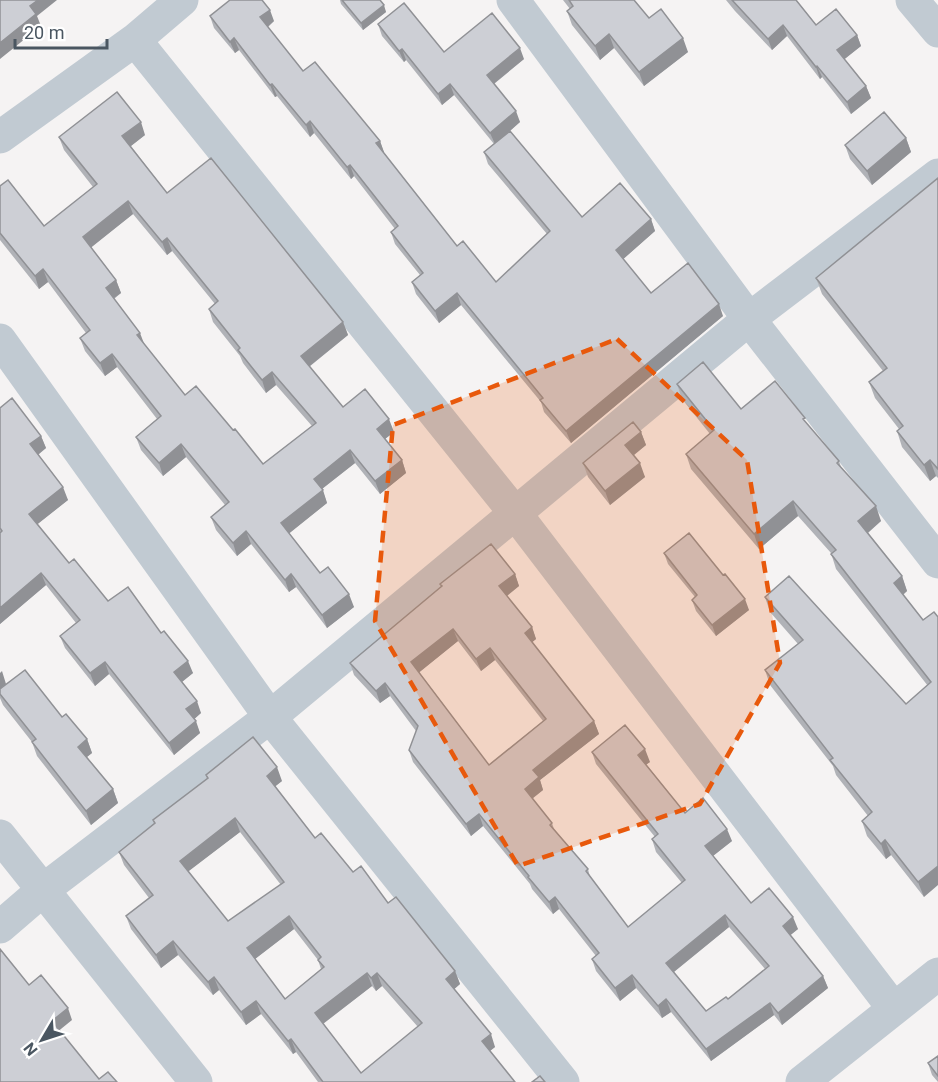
<svg xmlns="http://www.w3.org/2000/svg" width="938" height="1082" font-family="Roboto,sans-serif">
<style>
.lines{fill:none;stroke-linecap:round;stroke-linejoin:round}
.street{stroke:#c1cad2;stroke-width:33}
.wall{fill:#b0b2b7;fill-rule:evenodd}
.shaded-wall{fill:#909195}
.building{fill:#cdcfd5;stroke:#909195;stroke-width:1.5;fill-rule:evenodd}
.marked{fill:#e8590c;fill-opacity:0.2;stroke:#e8590c;stroke-width:4.5;stroke-dasharray:12 8;stroke-linejoin:round}
</style>
<rect width="100%" height="100%" fill="#f5f3f3"/>
<g class="lines">
<path class="street" d="M513,0L749,319L938,562
M912,0L938,31
M135,40L515,513L894,1009
M0,137L135,40L182,0
M0,340L270,717L563,1082
M0,836L196,1082
M0,927L43,890L270,717L749,319L938,175
M802,1082L938,974"/>
</g>
<path class="wall" d="M340,0H380L386,12L363,30L341,4Z
M563,0H634L649,18L688,52L644,86L614,48L600,60L572,25L567,11L570,9Z
M726,0H796L816,25L857,35L861,46L844,59L866,86L871,98L851,114L822,77L820,79L787,36L772,50L735,11Z
M210,16L274,21L268,27L303,71L380,141L384,153L457,246L496,282L547,234L488,164L484,152L494,144L454,95L442,105L406,60L404,62L382,36L378,24L444,52L524,59L494,84L520,122L510,131L582,217L651,219L655,231L623,259L651,293L723,316L571,443L544,412L541,402L461,305L439,323L416,294L412,282L420,275L395,244L391,232L395,229L354,176L351,179L314,133L310,137L277,96L275,97L239,50L235,53L214,28Z
M145,135L131,146L167,193L343,322L348,335L309,367L343,407L394,432L385,439L402,460L406,473L380,494L355,463L322,489L327,503L289,533L320,573L354,607L327,628L296,587L289,592L251,544L237,556L216,530L211,517L225,505L186,457L163,476L141,450L136,437L157,419L117,367L105,376L85,351L80,338L86,333L48,282L39,289L0,240V186L44,226L93,187L64,150L59,137ZM133,214L167,255L172,251L215,304L209,309L213,322L240,356L243,363L266,393L276,385L312,426L263,464L185,395L145,346L114,299L121,293L116,280L91,247Z
M906,138L911,152L872,185L850,159L845,145Z
M938,178V478L936,476L930,481L902,447L897,431L899,429L875,398L869,382L883,371L822,294L816,278Z
M677,384L741,409L808,425L839,461L841,467L881,521L868,533L902,576L907,591L903,595L923,620L934,612L924,897L891,855L886,859L867,836L862,821L868,816L836,775L833,766L770,685L765,670L798,644L770,612L765,597L906,704L928,686L836,569L831,553L798,516L759,549L691,469L686,454L710,434L682,399Z
M0,408L41,436L46,448L38,455L68,500L37,524L69,563L108,601L161,633L193,673L182,682L201,713L194,719L200,733L174,755L109,674L95,686L65,648L60,636L76,623L46,585L0,624Z
M641,432L646,445L633,456L645,477L610,505L588,477L583,463Z
M664,553L749,610L716,636L696,611L692,600L695,597L668,564Z
M515,574L519,586L507,596L532,627L536,639L532,642L594,721L599,734L540,780L543,790L532,799L552,823L554,829L588,869L590,877L628,927L682,883L656,852L652,839L655,837L596,764L592,752L650,762L646,764L685,813L732,841L713,856L751,903L798,929L790,935L823,976L828,988L782,1025L774,1015L711,1061L671,1012L662,1018L636,988L620,1001L596,971L592,959L596,956L559,909L553,914L532,889L530,884L483,826L471,836L413,762L409,750L416,731L390,696L380,703L354,675L350,663L441,587L440,584ZM458,641L481,671L495,660L543,721L489,765L419,672ZM729,927L765,969L728,999L706,1011L674,972Z
M0,689L62,717L87,739L92,753L87,757L113,789L118,803L91,825L37,756L32,742L3,705L0,698Z
M206,775L282,781L275,786L315,838L388,903L455,971L460,984L454,989L495,1047L490,1051L515,1082H318L296,1052L293,1054L261,1014L246,1025L219,990L213,995L178,955L161,968L131,929L126,916L149,898L124,865L119,852L154,824L153,820L207,779ZM240,832L281,885L228,921L188,871ZM294,929L318,960L321,969L285,999L255,959ZM372,986L376,991L382,986L418,1027L361,1073L323,1024Z
M938,1056V1082L932,1075L928,1063Z"/>
<path class="shaded-wall" d="M38,0H57L37,16L41,26L0,59V43L30,6Z
M384,5L386,12L363,30L361,23Z
M270,10L274,21L265,29L260,17Z
M783,25L787,36L772,50L768,39Z
M609,34L614,48L600,60L595,46Z
M857,35L861,46L841,62L837,50Z
M234,38L239,50L235,53L230,42Z
M683,38L688,52L644,86L639,72Z
M520,48L524,59L491,86L487,75Z
M402,49L406,60L404,62L399,51Z
M817,66L822,77L820,79L816,67Z
M272,84L277,96L275,97L270,85Z
M450,84L454,95L442,105L438,94Z
M866,86L871,98L851,114L847,102Z
M516,111L520,122L495,144L490,133Z
M310,121L314,133L310,137L306,125Z
M141,122L145,135L127,149L122,136Z
M906,138L911,152L872,185L867,171Z
M380,141L384,152L381,155L376,143Z
M350,165L354,176L351,179L347,167Z
M128,201L133,214L88,250L83,237Z
M651,219L655,231L620,262L616,250Z
M167,238L172,251L167,255L162,242Z
M43,269L48,282L39,289L35,276Z
M116,280L121,293L110,301L106,288Z
M457,293L461,305L439,323L435,311Z
M719,304L723,316L571,443L566,431Z
M343,322L348,335L306,369L301,356Z
M140,333L145,346L137,335Z
M112,354L117,367L105,376L100,363Z
M272,372L276,385L266,393L262,380Z
M389,419L394,432L381,442L377,429Z
M641,432L646,445L630,458L625,445Z
M41,436L46,448L35,457L30,444Z
M181,444L186,457L163,476L159,463Z
M350,450L355,463L318,492L314,479Z
M402,460L406,473L380,494L375,481Z
M930,460L936,476L930,481L924,465Z
M640,463L645,477L610,505L605,491Z
M63,487L68,500L34,527L29,514Z
M323,490L327,503L286,536L281,523Z
M793,501L798,516L759,549L754,534Z
M876,506L881,521L864,536L858,521Z
M246,531L251,544L237,556L233,543Z
M41,573L46,585L0,624V608Z
M291,574L296,587L289,592L285,580Z
M515,574L519,586L504,598L499,586Z
M902,576L907,591L899,598L894,583Z
M349,594L354,607L327,628L322,615Z
M745,599L749,610L716,636L712,625Z
M532,627L536,639L529,645L525,633Z
M453,629L458,641L416,675L411,662Z
M490,648L495,660L481,671L476,659Z
M188,661L193,673L178,685L174,672Z
M105,662L109,674L95,686L90,673Z
M2,671L6,684L0,689V673Z
M385,683L390,696L380,703L376,691Z
M197,701L201,713L191,722L186,709Z
M196,721L200,733L174,755L169,743Z
M594,721L599,734L540,780L543,790L529,801L525,789L533,770Z
M87,739L92,753L83,760L78,747Z
M645,749L650,762L643,767L638,755Z
M277,767L282,781L272,789L267,776Z
M113,789L118,803L91,825L86,811Z
M479,814L483,826L471,836L466,824Z
M235,818L240,832L185,874L180,861Z
M727,829L732,841L709,859L705,846Z
M885,840L891,855L886,859L881,844Z
M938,866V885L924,897L918,882Z
M555,897L559,909L553,914L549,902Z
M725,915L729,927L670,975L666,963Z
M289,916L294,929L251,962L247,948Z
M793,917L798,929L787,938L783,926Z
M173,941L178,955L161,968L156,955Z
M455,971L460,984L451,992L446,979Z
M367,973L372,986L320,1026L315,1013Z
M377,973L382,986L376,991L371,978Z
M632,975L636,988L620,1001L615,988Z
M823,976L828,988L782,1025L778,1013Z
M214,977L219,990L213,995L208,982Z
M666,999L671,1012L662,1018L658,1006Z
M256,1001L261,1014L246,1025L241,1012Z
M770,1003L774,1015L711,1061L706,1049Z
M68,1008L72,1020L56,1033L52,1021Z
M491,1034L495,1047L486,1054L482,1041Z
M291,1039L296,1052L293,1054L288,1041Z"/>
<path class="building" d="M0,0H38L30,6L36,14L0,43Z
M230,0H262L270,10L260,17L303,71L315,62L380,141L376,143L457,246L463,241L496,282L550,231L484,152L510,131L582,217L620,183L651,219L616,250L651,293L688,263L719,304L566,431L540,400L543,398L457,293L435,311L412,282L423,273L391,232L398,226L350,165L347,167L310,121L306,125L272,84L270,85L234,38L230,42L210,16Z
M342,0H380L384,5L361,23Z
M569,0H634L649,18L661,9L683,38L639,72L609,34L595,46L567,11L573,6Z
M732,0H796L816,25L836,9L857,35L837,50L866,86L847,102L817,66L816,67L783,25L768,39Z
M404,3L444,52L492,13L520,48L487,75L516,111L490,133L450,84L438,94L402,49L399,51L378,24Z
M117,92L141,122L122,136L167,193L211,158L343,322L301,356L343,407L365,389L389,419L377,429L402,460L375,481L350,450L314,479L323,490L281,523L320,573L328,567L349,594L322,615L291,574L285,580L246,531L233,543L211,517L229,502L181,444L159,463L136,437L161,416L112,354L100,363L80,338L90,330L43,269L35,276L0,233V186L8,180L44,226L97,184L59,137ZM128,201L162,242L167,238L218,301L209,309L240,348L238,350L262,380L272,372L316,423L263,464L235,429L233,430L196,386L185,395L137,335L140,333L106,288L116,280L83,237Z
M884,112L906,138L867,171L845,145Z
M938,178V469L930,460L924,465L897,431L903,426L869,382L887,368L816,278Z
M703,362L741,409L775,381L805,418L803,419L839,461L837,463L876,506L858,521L902,576L894,583L923,620L934,612L938,617V866L918,882L885,840L881,844L862,821L872,812L830,760L833,758L765,670L803,640L765,597L789,576L906,704L931,682L831,554L836,550L793,501L754,534L686,454L714,430L677,384Z
M12,398L41,436L30,444L63,487L29,514L69,563L74,559L108,601L128,587L161,633L164,631L188,661L174,672L197,701L186,709L196,721L169,743L105,662L90,673L60,636L80,620L41,573L0,608V533L2,531L0,528V408Z
M633,422L641,432L625,445L640,463L605,491L583,463Z
M689,533L723,575L725,574L745,599L712,625L692,600L697,595L664,553Z
M491,544L515,574L499,586L532,627L525,633L594,721L533,770L539,777L525,789L552,823L550,825L588,869L586,871L628,927L685,880L652,839L658,834L592,752L625,725L645,749L638,755L685,813L703,798L727,829L705,846L751,903L769,888L793,917L783,926L823,976L778,1013L770,1003L706,1049L666,999L658,1006L632,975L615,988L592,959L599,953L555,897L549,902L528,877L529,876L479,814L466,824L409,750L418,726L385,683L376,691L350,663L442,586L440,584ZM453,629L476,659L490,648L546,719L489,765L411,662ZM725,915L769,966L728,999L726,997L706,1011L666,963Z
M25,670L62,717L66,714L87,739L78,747L113,789L86,811L32,742L36,739L0,694V689Z
M253,737L277,767L267,776L315,838L321,833L353,872L361,866L388,903L396,897L455,971L446,979L491,1034L482,1041L515,1082H323L291,1039L288,1041L256,1001L241,1012L214,977L208,982L173,941L156,955L126,916L153,895L119,852L155,823L153,820L208,778L206,775ZM235,818L284,882L228,921L180,861ZM289,916L321,957L318,960L324,967L285,999L247,948ZM367,973L371,978L377,973L422,1023L361,1073L315,1013Z
M0,949L29,985L41,975L68,1008L52,1021L99,1079L108,1072L117,1082H0Z
M938,1056V1076L928,1063Z
M540,1076L545,1082H532Z"/>
<path class="marked" d="M617,339L747,460L780,663L700,804L518,866L375,621L393,425Z"/>
<g transform="translate(42 1040) rotate(231)" stroke="#ffffff" stroke-width="4.5" paint-order="stroke">
<path d="M0-4.5L10 22L0 15L-10 22Z" fill="#4a5661"/>
<text y="-9" font-size="16" font-weight="bold" text-anchor="middle" fill="#4a5661">N</text>
</g>
<path d="M15 39v9h92v-9" fill="none" stroke="#4a5661" stroke-width="3"/>
<text x="24" y="39" font-size="18" fill="#4a5661" stroke="#ffffff" stroke-width="4.5" paint-order="stroke">20 m</text>
</svg>
